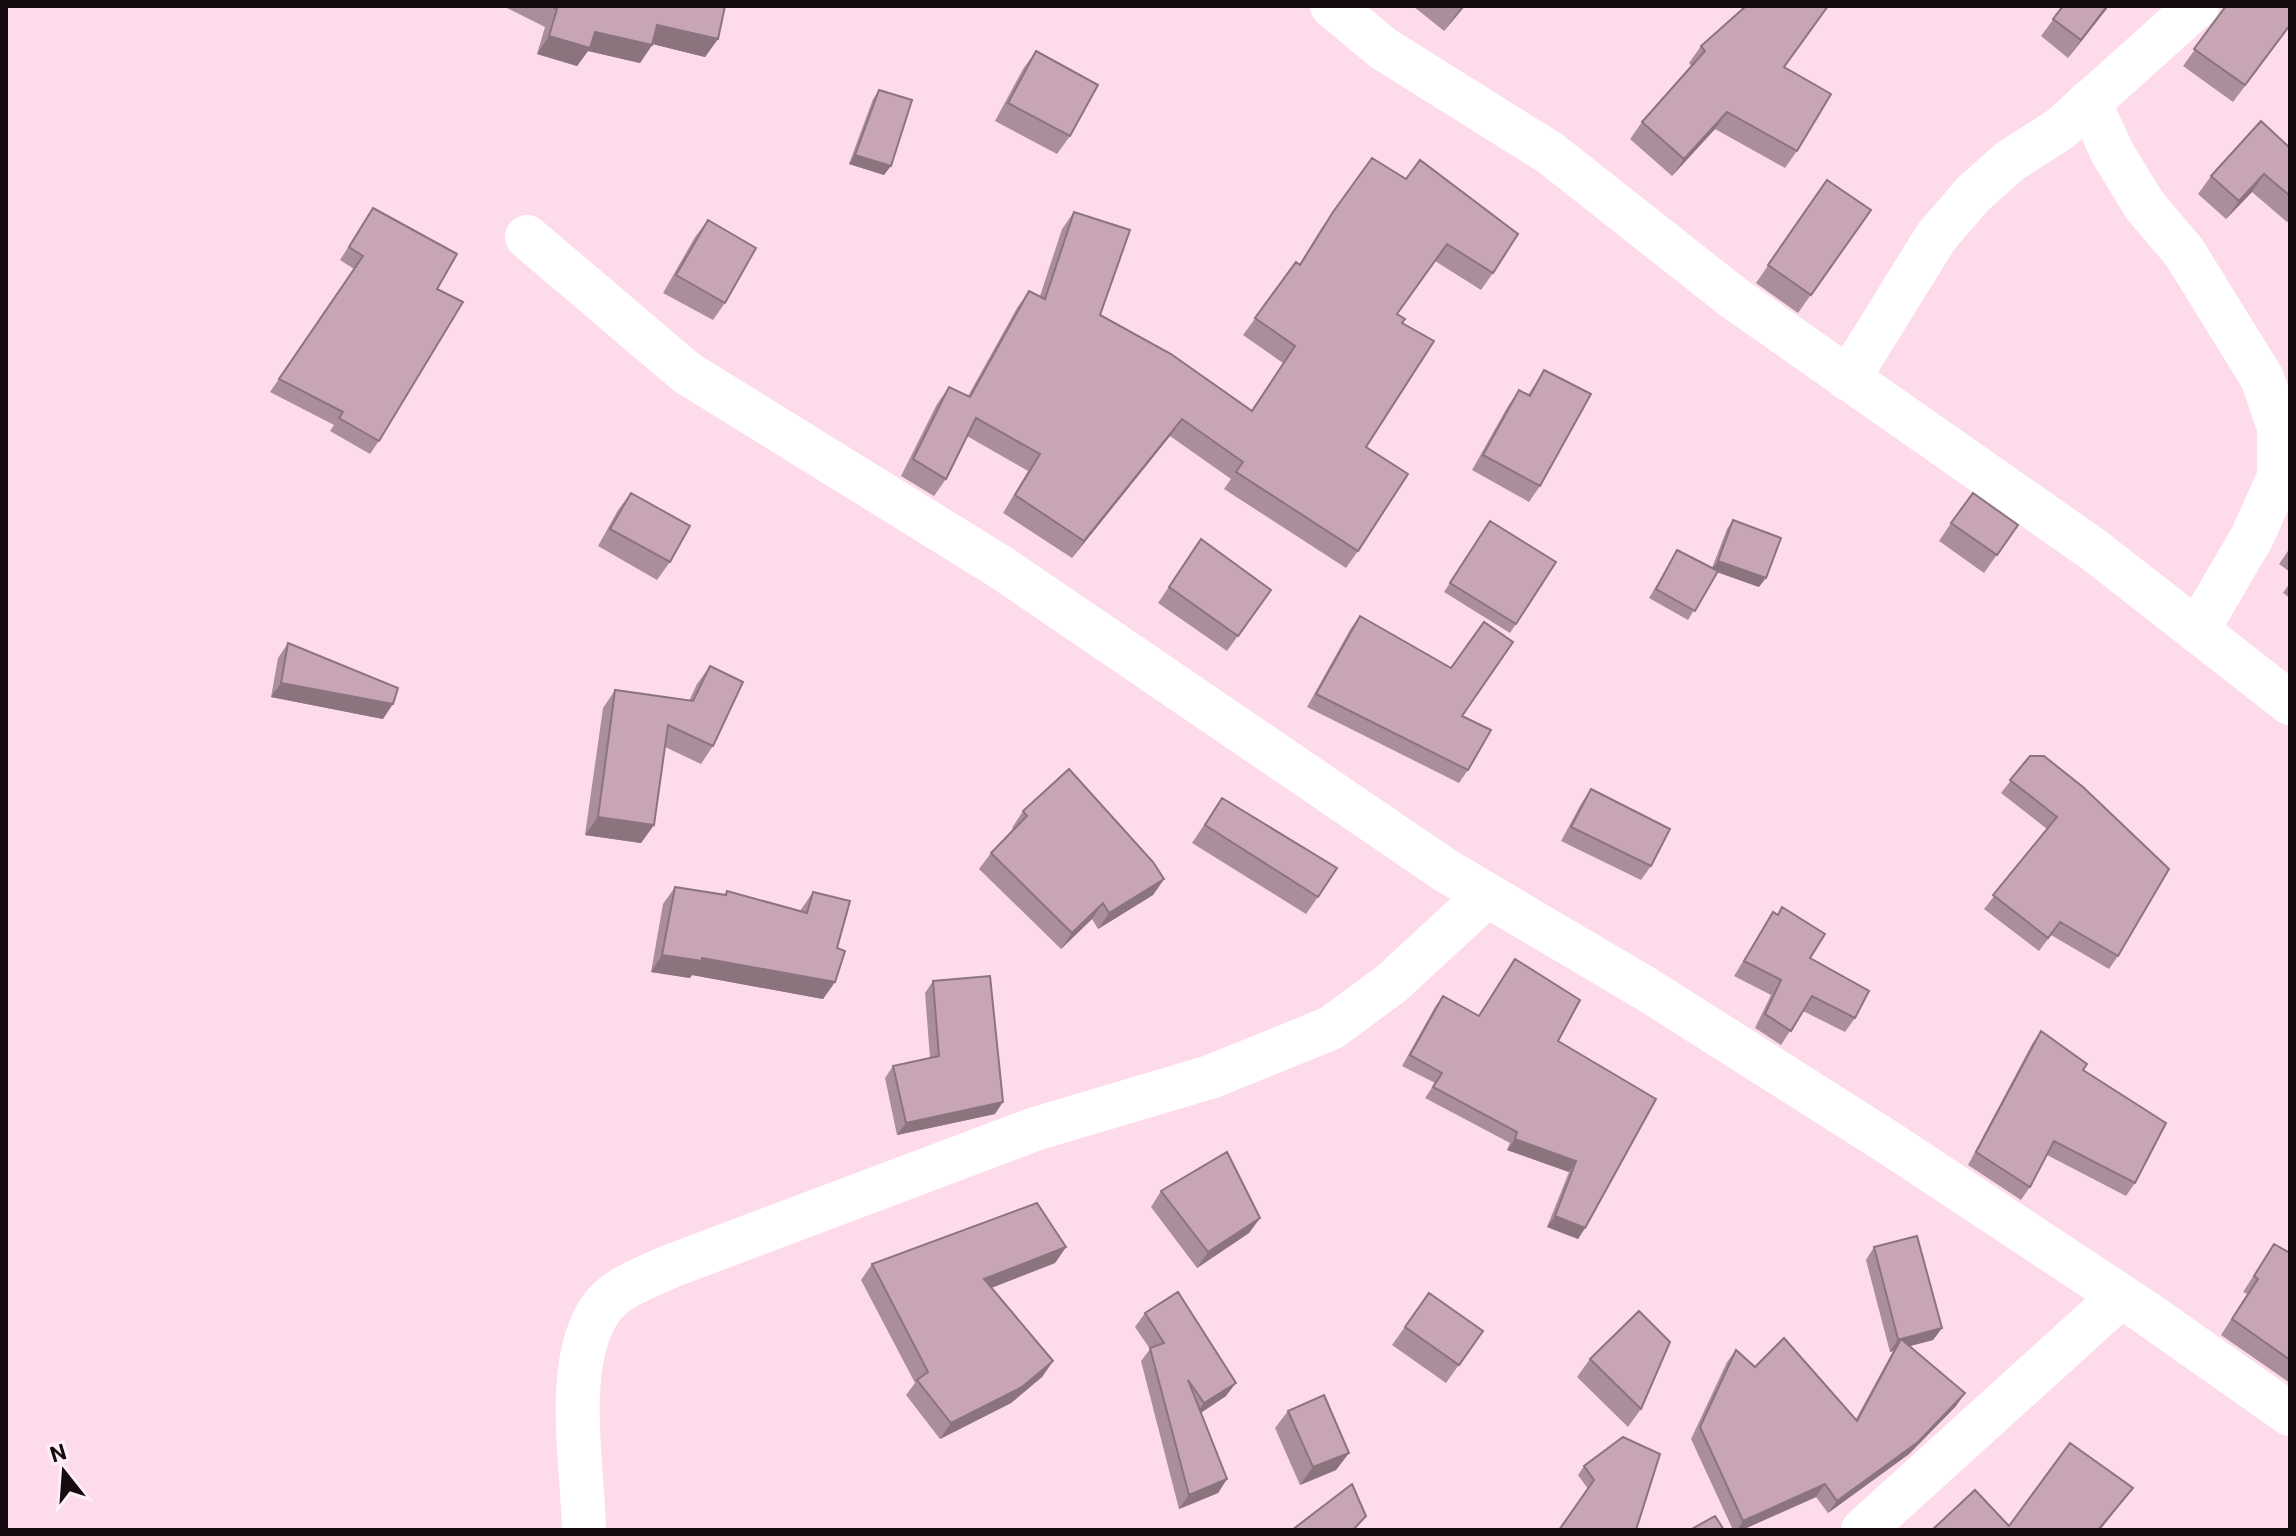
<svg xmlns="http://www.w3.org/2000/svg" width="2296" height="1536" font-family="Roboto,sans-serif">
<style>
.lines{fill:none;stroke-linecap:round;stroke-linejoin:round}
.minor{stroke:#fff;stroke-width:44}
.wall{fill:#ab8e9b}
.shaded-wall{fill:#8b747e}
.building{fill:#c7a5b4;stroke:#8b747e;stroke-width:2}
</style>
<rect width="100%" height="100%" fill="#fedbea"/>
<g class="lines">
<path class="minor" d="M1332,6L1384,49L1550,153L1734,298L2094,550L2290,703
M2089,102L2113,154L2145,206L2184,252L2262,378L2279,427V477L2252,537L2197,631
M527,237L687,373L1002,568L1445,870L1648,990L1886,1141L2145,1312L2290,1414
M1848,379L1936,237L1973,194L2010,161L2060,129L2197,6
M584,1530C583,1465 562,1362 602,1307C617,1287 649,1276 671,1266L1035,1129L1210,1077L1331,1028L1392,983L1487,895
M1863,1530L2121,1296"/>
</g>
<path class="wall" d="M503,6H725L718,39L705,57L653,44L640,63L588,51L577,66L537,54L545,27Z
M1413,6H1465L1444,31Z
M2063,6H2109L2068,58L2041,36Z
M2226,6L2290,26L2233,102L2183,66Z
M1701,46L1784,67L1797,151L1785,168L1715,129L1672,176L1630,139L1642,122L1692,67L1689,63Z
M1036,51L1070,136L1057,154L995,121L1023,69Z
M879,90L884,175L849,164L873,99Z
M2290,148V219L2287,222L2252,192L2226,219L2198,194L2211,176Z
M1372,158L1493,273L1481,290L1435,261L1397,314L1402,323L1366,447L1358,551L1346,568L1224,489L1231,479L1170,436L1072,558L1003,513L1028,471L967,436L946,479L934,496L901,476L937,404L949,387L968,396L1017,308L1029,291L1040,296L1062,229L1074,212L1100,315L1251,411L1283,363L1243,335L1296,262L1299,265L1321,229Z
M1827,180L1871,210L1798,313L1756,283Z
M373,208L437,289L379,441L370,454L330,431L334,425L270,392L354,269L340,260Z
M708,220L725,303L713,320L663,293L695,237Z
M1544,370L1540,486L1529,502L1472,470L1508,406L1519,390L1528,395Z
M631,493L670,562L657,580L598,546L618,510Z
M1733,520L1759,587L1717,572L1688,620L1649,598L1677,550L1712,568L1727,529Z
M1490,521L1516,624L1510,633L1444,592Z
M1951,523L2018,525L1984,573L1939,541Z
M1201,539L1271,590L1227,651L1158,603Z
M2290,548V572L2279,564Z
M2290,583V598L2283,593Z
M1360,616L1462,716L1468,770L1459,783L1307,707L1351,628Z
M288,643L383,719L271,697L278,658Z
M710,666L713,746L701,764L665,747L654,825L641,843L585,835L603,708L615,690L689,701L697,684Z
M2030,756L2118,956L2109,969L2051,935L2039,951L1984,909L2047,829L2001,793Z
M1591,789L1651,866L1641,880L1561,841L1581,804Z
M1222,798L1318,897L1306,914L1192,843Z
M1023,811L1164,879L1153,895L1098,929L1092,919L1061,949L979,869L991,853L1013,829L1012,828Z
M675,887L724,895L727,891L800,911L813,892L837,948L835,982L823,999L692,975L690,978L651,972L663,904Z
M1773,912L1810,958L1855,1018L1845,1032L1803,1011L1781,1045L1755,1028L1771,995L1734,976Z
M1515,959L1558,1041L1585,1228L1578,1239L1547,1227L1569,1172L1507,1150L1510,1143L1425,1098L1435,1083L1402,1066L1435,1007L1443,996L1478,1016Z
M933,981L995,1114L897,1135L885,1078L893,1066L930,1058L925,993Z
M2041,1031L2135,1183L2126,1196L2047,1155L2030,1187L2021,1200L1968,1165L2032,1044Z
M1161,1191L1260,1218L1249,1233L1197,1268L1151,1207Z
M2274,1244L2290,1253V1383L2221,1335L2247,1294L2243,1292Z
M1066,1247L1055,1263L991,1288L1053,1361L1042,1377L1011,1403L940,1439L906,1395L915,1383L861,1280L872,1264Z
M1874,1247L1942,1328L1933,1340L1910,1346L1965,1393L1956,1406L1909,1454L1828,1513L1816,1497L1742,1530H1733L1691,1439L1727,1362L1736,1350L1755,1367L1856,1419L1893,1351L1890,1352L1866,1260Z
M1429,1293L1483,1331L1446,1383L1392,1345Z
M1145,1313L1226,1396L1201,1413L1227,1479L1218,1493L1179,1509L1141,1361L1150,1349L1135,1327Z
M1590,1359L1641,1409L1628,1427L1577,1377Z
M1288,1411L1349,1453L1336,1470L1300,1485L1275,1428Z
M1584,1466L1636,1530L1588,1489L1578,1475Z"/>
<path class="shaded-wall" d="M1462,6H1465L1444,31L1459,10Z
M2107,6H2109L2068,58L2081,40Z
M657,25L718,39L705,57L644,42Z
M595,32L652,45L640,63L588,51L577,66L537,54L549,36Z
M1727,112L1715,129L1672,176L1684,159Z
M855,155L891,166L884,175L849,164Z
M2264,174L2252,192L2226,219L2239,201Z
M1182,419L1170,436L1072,558L1084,541Z
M1718,561L1766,578L1759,587L1711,570Z
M281,683L393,704L383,719L271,697Z
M598,817L654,825L641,843L585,835Z
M1164,879L1153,895L1098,929L1109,913Z
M1103,903L1092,919L1061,949L1072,933Z
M662,955L702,958L835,982L823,999L692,975L690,978L651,972Z
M1003,1102L995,1114L897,1135L906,1123Z
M1515,1139L1576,1161L1569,1172L1507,1150Z
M1555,1216L1585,1228L1578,1239L1547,1227Z
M1260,1218L1249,1233L1197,1268L1208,1252Z
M1066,1247L1055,1263L973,1295L984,1279Z
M1942,1328L1933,1340L1895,1350L1901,1339Z
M1898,1339H1901L1893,1351L1890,1352Z
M1053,1361L1042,1377L1011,1403L940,1439L951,1423Z
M1236,1383L1226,1396L1194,1417L1204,1403Z
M1965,1393L1956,1406L1909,1454L1828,1513L1837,1501Z
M1349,1453L1336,1470L1300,1485L1313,1467Z
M1227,1479L1218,1493L1179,1509L1189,1495Z
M1825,1484L1816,1497L1742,1530H1737L1743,1521Z
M2133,1488L2100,1530H2098Z"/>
<path class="building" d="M551,6H725L718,39L657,25L652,45L595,32L590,48L549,36L557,9Z
M1746,6H1828L1784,67L1831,94L1797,151L1727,112L1684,159L1642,122L1705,51L1701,46Z
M2063,6H2107L2081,40L2053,19Z
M2226,6H2290V25L2245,85L2194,49Z
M1036,51L1098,85L1070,136L1008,103Z
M879,90L912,100L891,166L855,155Z
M2261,121L2290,148V196L2264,174L2239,201L2211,176Z
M1372,158L1406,179L1420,160L1518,234L1493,273L1447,244L1397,314L1405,319L1402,323L1434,341L1366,447L1408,474L1358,551L1236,472L1243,462L1182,419L1084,541L1015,495L1040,454L976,418L946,479L913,459L949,387L970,397L1029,291L1045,299L1074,212L1130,230L1100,315L1171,354L1252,411L1295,346L1255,318L1296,262L1300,265L1333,212Z
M1827,180L1871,210L1811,295L1768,265Z
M373,208L457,254L437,289L463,302L379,441L339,418L343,412L279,379L363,256L349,247Z
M708,220L756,248L725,303L676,275Z
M1544,370L1591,394L1540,486L1483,455L1519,390L1530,396Z
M631,493L690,526L670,562L610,529Z
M1973,493L2018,525L1997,555L1951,523Z
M1733,520L1781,538L1766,578L1718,561Z
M1490,521L1556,562L1516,624L1450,583Z
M1201,539L1271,590L1238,636L1169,587Z
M1677,550L1718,571L1695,611L1656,589Z
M1360,616L1451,668L1484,622L1513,642L1462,716L1491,730L1468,770L1316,694Z
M288,643L398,688L393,704L281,683Z
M710,666L743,682L713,746L668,725L654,825L598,817L615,690L693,701Z
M2030,756H2044L2083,787L2169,869L2118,956L2060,922L2048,938L1993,895L2057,817L2010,780Z
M1069,769L1153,862L1164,879L1109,913L1103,903L1072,933L991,853L1027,816L1023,811Z
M1591,789L1670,829L1651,866L1571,827Z
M1222,798L1337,868L1318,897L1205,825Z
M675,887L726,895L727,891L807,913L813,892L850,901L837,948L845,951L835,982L702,958V961L662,955Z
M1782,907L1825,934L1810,958L1869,991L1855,1018L1812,996L1791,1031L1765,1014L1781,980L1744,961L1773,912L1778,915Z
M1515,959L1580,1000L1558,1041L1656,1099L1585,1228L1555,1216L1576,1161L1515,1139L1517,1132L1433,1087L1442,1073L1410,1055L1443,996L1479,1016Z
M990,976L1003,1102L906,1123L893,1066L939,1056L933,981Z
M2041,1031L2087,1064L2083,1070L2166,1123L2135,1183L2054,1141L2030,1187L1976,1152Z
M1227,1152L1260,1218L1208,1252L1161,1191Z
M1037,1203L1066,1247L984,1279L1053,1361L1022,1387L951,1423L917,1380L928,1372L872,1264Z
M1917,1236L1942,1328L1901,1339L1965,1393L1918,1442L1837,1501L1825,1484L1743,1521L1700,1427L1736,1350L1755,1367L1784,1338L1857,1421L1901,1339H1898L1874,1247Z
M2274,1244L2290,1253V1360L2232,1319L2258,1279L2254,1276Z
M1178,1292L1236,1383L1204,1403L1188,1380L1227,1479L1189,1495L1150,1348L1164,1343L1145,1313Z
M1429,1293L1483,1331L1459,1365L1405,1327Z
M1639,1311L1670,1342L1641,1409L1590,1359Z
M1324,1395L1349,1453L1313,1467L1288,1411Z
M1623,1437L1660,1454L1636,1530H1559L1594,1480L1584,1466Z
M2070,1443L2133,1488L2098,1530H1932L1975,1490L2009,1526Z
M1352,1484L1366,1516L1353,1530H1292Z
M1715,1516L1724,1530H1690Z"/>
<rect width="2296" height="1536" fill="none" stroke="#160b10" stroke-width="16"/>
<g transform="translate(64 1472) rotate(343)" stroke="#fdeff5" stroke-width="6" paint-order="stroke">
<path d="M0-6L14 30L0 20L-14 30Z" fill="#160b10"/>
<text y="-12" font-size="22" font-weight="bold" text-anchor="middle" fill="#160b10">N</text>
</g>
</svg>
